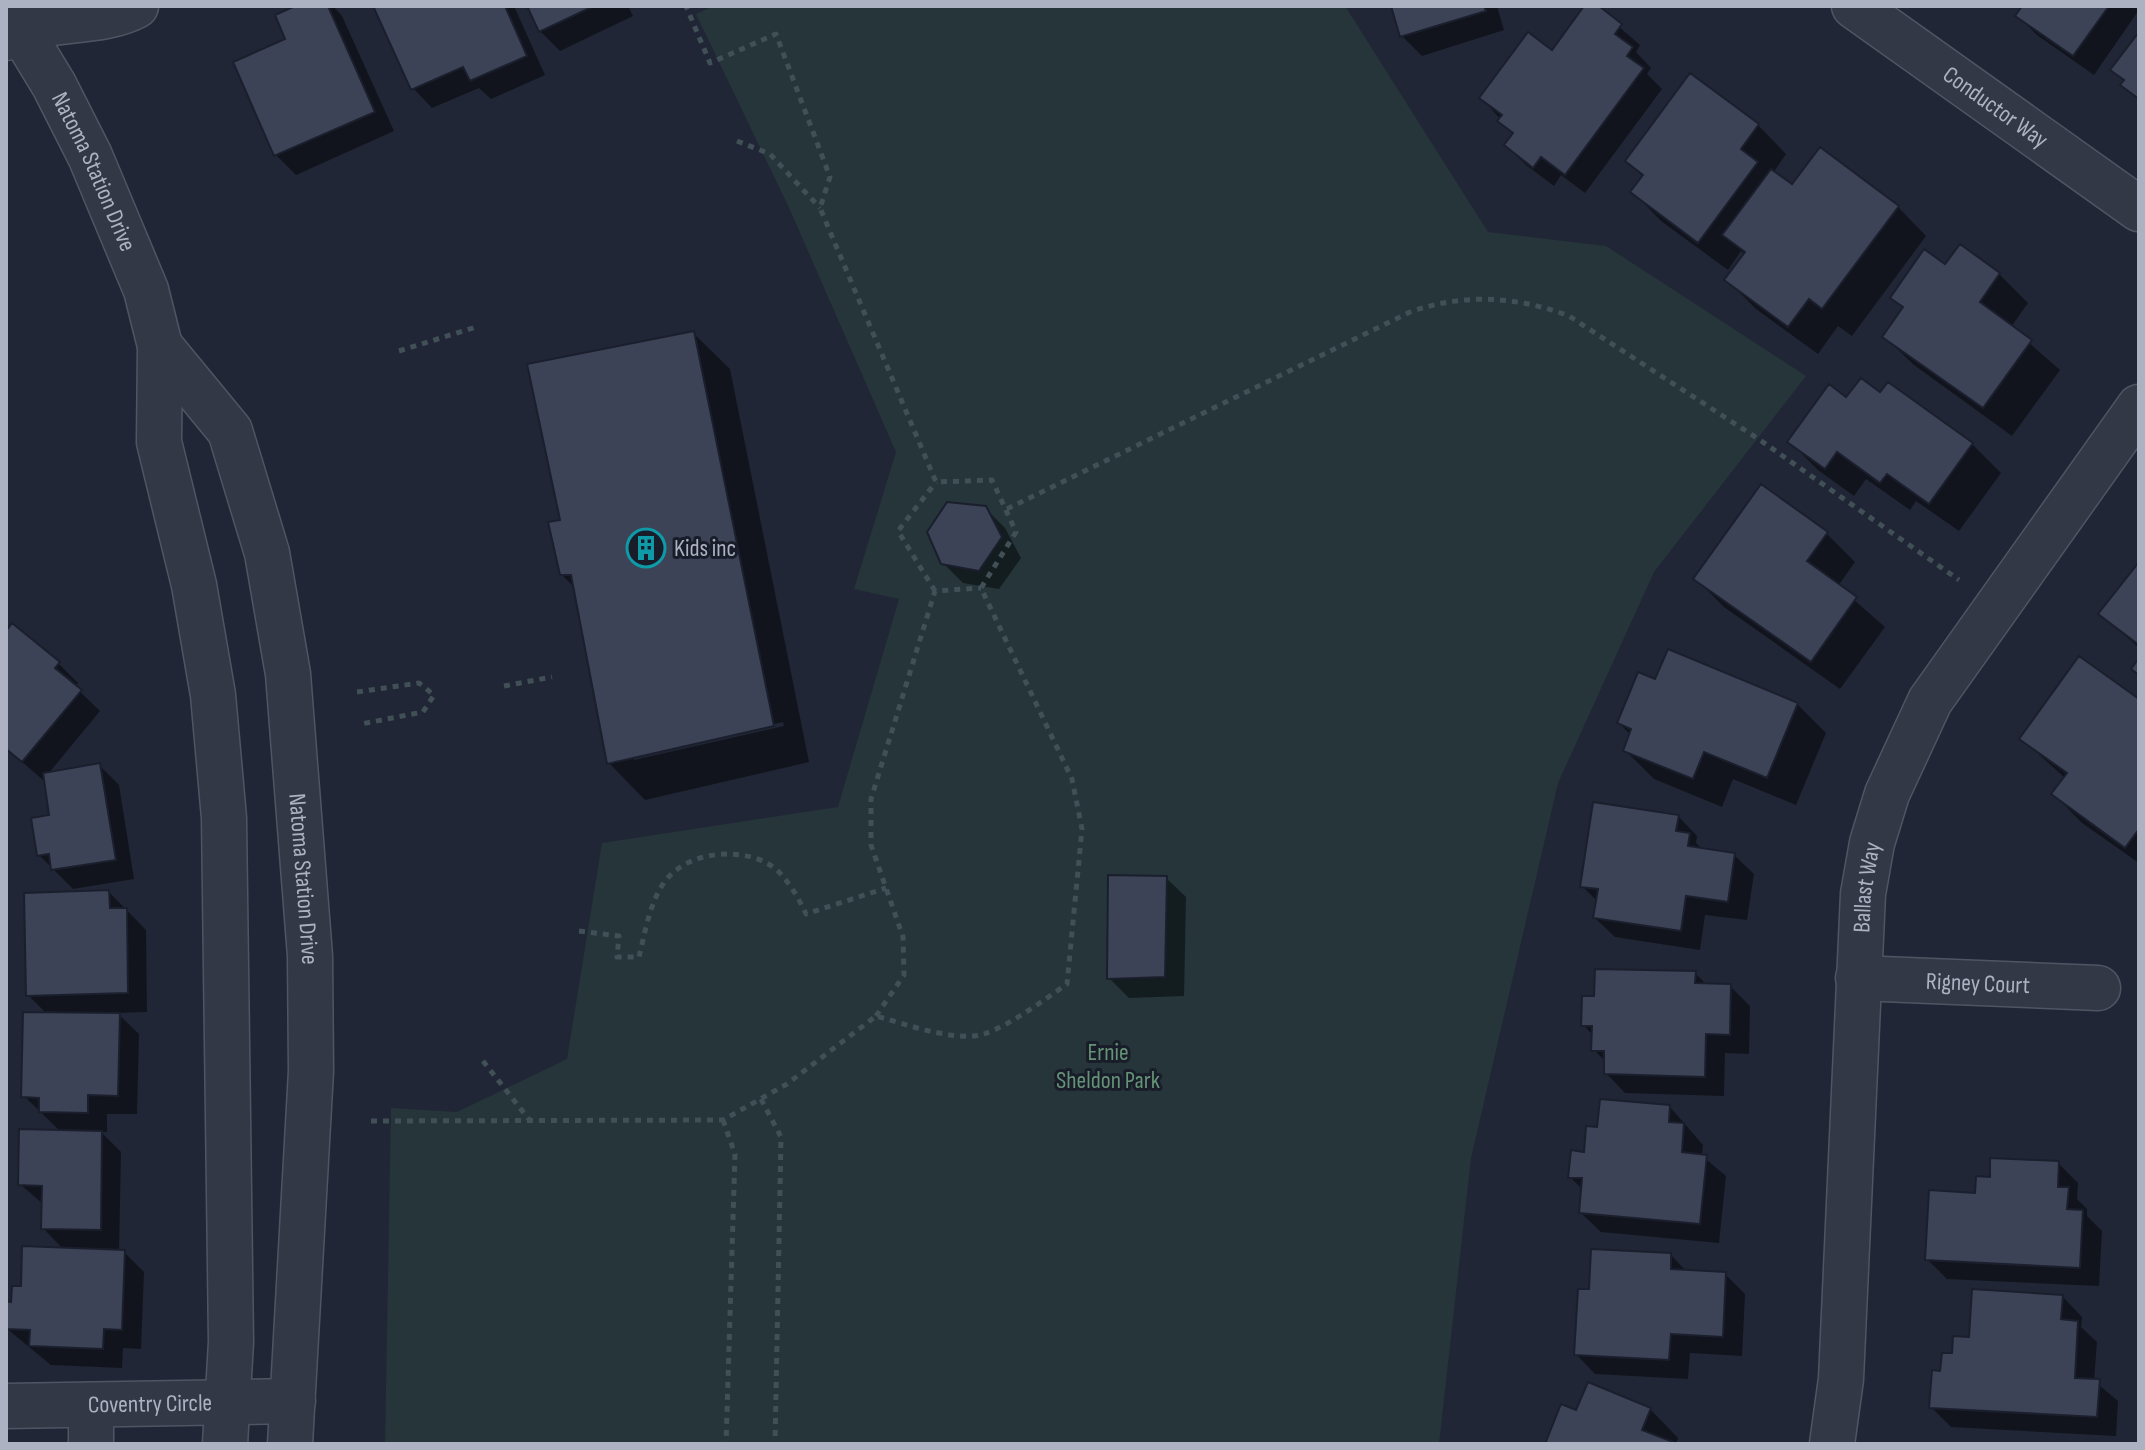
<svg xmlns="http://www.w3.org/2000/svg" width="2145" height="1450" font-family="'Sofia Sans Condensed',sans-serif">
<style>
.green{fill:#25353a}
.shadow{fill:#0007;fill-rule:evenodd}
.building{fill:#3c4356;stroke:#1b1f2d;stroke-width:2}
.lines{fill:none;stroke-linecap:round;stroke-linejoin:round}
.minor-casing{stroke:#505564;stroke-width:47}
.path{stroke:#415056;stroke-width:5;stroke-dasharray:6 6;stroke-linecap:butt}
.minor{stroke:#333846;stroke-width:44}
.labels{text-anchor:middle;dominant-baseline:central;stroke-width:6;stroke-linejoin:round;paint-order:stroke}
.street-label{font-size:24px;fill:#adb2c3;stroke:#191d2a}
.poi-label{font-size:24px;fill:#adb2c3;stroke:#191d2a;text-anchor:start}
.park-label{font-size:24px;fill:#659377;stroke:#191d2a}
</style>
<rect width="100%" height="100%" fill="#202635"/>
<path class="green" d="M714,6H1345L1488,232L1606,246L1806,376L1654,572L1558,783L1471,1158L1439,1444H385L391,1108L457,1112L567,1059L602,843L838,807L899,599L854,589L896,452L790,210L696,14Z"/>
<path class="shadow" d="M300,6H333L342,16L394,131L296,175L276,155L236,63L288,41Z
M375,6H514L545,75L491,99L479,88L432,108L413,88Z
M529,6H628L633,16L560,51L540,31Z
M1393,6H1497L1504,30L1422,56L1402,36Z
M1587,6H1595L1640,45L1636,52L1651,68L1647,74L1662,89L1585,193L1561,175L1554,186L1526,165L1506,145L1514,135L1482,98L1553,53Z
M2025,6H2139V10L2094,75L2037,35L2018,16Z
M1758,125L1786,154L1773,173L1793,187L1898,207L1926,236L1852,336L1838,326L1818,354L1756,309L1727,280L1745,255L1741,251L1728,270L1661,221L1633,192L1644,178L1627,161Z
M1960,246L1999,274L2028,303L2011,327L2060,370L2012,436L1914,365L1885,337L1904,309L1892,297L1946,266Z
M693,333L730,369L809,762L645,800L609,763L575,588L561,574L562,522ZM783,722L784,726L634,760V756Z
M1889,385L1972,444L2001,473L1959,531L1916,501L1910,510L1866,479L1854,496L1818,470L1790,442L1847,400L1881,394Z
M985,508L1005,528L1021,558L999,589L963,583L943,563Z
M1826,533L1855,562L1838,586L1885,627L1840,689L1724,607L1696,579Z
M2139,565V648L2101,614Z
M6,634L58,663L78,683L75,687L100,711L48,774L99,765L119,785L134,879L73,889L39,855L51,816L45,777L43,780L6,748Z
M1656,681L1797,704L1826,733L1796,805L1733,779L1722,807L1654,779L1625,750L1631,735L1619,723Z
M2139,702V863L2082,823L2054,794L2065,778L2022,739Z
M1678,816L1697,836L1696,843L1704,851L1734,855L1754,874L1747,920L1705,915L1700,950L1615,937L1595,918L1598,902L1582,886Z
M1166,878L1186,897L1184,996L1129,998L1109,978Z
M109,892L146,930L147,1012L117,1013L139,1034L137,1114H107V1132H101L121,1152L119,1252H124L144,1272L141,1349L123,1348L122,1368L51,1365L6,1328L13,1304L23,1288L64,1250L43,1228V1204L20,1184L61,1132L24,1096L47,1014L28,995Z
M1695,973L1708,986H1730L1750,1006L1749,1054L1725,1053L1724,1096L1625,1093L1606,1073V1062L1594,1050V1036L1583,1025Z
M1670,1107L1703,1145L1702,1156L1726,1176L1719,1243L1601,1232L1581,1213L1583,1190L1570,1177L1586,1154Z
M2058,1163L2078,1183L2077,1199L2087,1209V1216L2102,1231L2099,1286L1947,1279L1927,1259L1992,1180Z
M1671,1255L1687,1272L1725,1274L1745,1294L1742,1356L1690,1353L1688,1379L1595,1374L1576,1354Z
M2063,1297L2082,1317L2081,1327L2097,1342L2094,1381L2118,1401L2116,1436L1951,1427L1931,1407L1942,1373L1953,1355Z
M1650,1409L1678,1438L1676,1444H1547L1577,1413Z"/>
<path class="building" d="M295,6H328L375,112L274,156L233,62L285,39L275,15Z
M373,6H505L527,56L470,81L463,67L411,90Z
M527,6H594L539,32Z
M1391,6H1484L1486,11L1400,37Z
M1584,6H1599L1622,24L1615,34L1633,47L1627,56L1644,68L1565,175L1541,157L1533,168L1504,145L1513,133L1497,121L1502,115L1479,98L1528,32L1552,50Z
M2022,6H2109L2073,56L2015,16Z
M2139,32V99L2120,85L2124,80L2110,70Z
M1690,73L1759,124L1741,149L1758,162L1698,243L1630,192L1643,175L1625,161Z
M1820,147L1899,206L1822,309L1809,299L1788,327L1724,280L1745,252L1722,235L1771,169L1792,184Z
M1960,244L2000,273L1980,302L2032,340L1983,408L1882,337L1903,307L1890,298L1924,249L1945,264Z
M694,331L774,726L607,764L571,575H560L548,522L560,520L527,364Z
M1861,378L1880,392L1888,382L1973,443L1929,504L1887,474L1880,483L1837,452L1825,469L1787,442L1829,384L1846,397Z
M1761,484L1828,532L1807,561L1857,597L1811,662L1693,579Z
M947,502L986,506L1002,537L979,571L941,564L927,532Z
M2139,562V645L2098,614Z
M12,623L60,662L55,668L82,690L22,762L6,749V631Z
M1668,649L1798,703L1767,778L1704,752L1693,779L1623,751L1631,729L1617,723L1638,672L1655,679Z
M2079,656L2139,699V829L2125,848L2051,794L2067,773L2019,739Z
M2139,658V675L2131,669Z
M100,763L116,860L51,870L49,854L37,856L31,818L49,815L43,773Z
M1593,802L1679,815L1676,831L1690,833L1688,846L1735,853L1728,902L1686,896L1681,931L1593,918L1598,889L1580,887Z
M1108,875L1167,876L1165,977L1107,979Z
M109,890L110,908H127L128,993L26,996L24,893Z
M1595,969L1696,971L1695,983L1731,984L1730,1035L1706,1034L1705,1077L1604,1074V1051H1591L1592,1026H1581L1582,996H1594Z
M23,1012L120,1013L118,1096L88,1095V1113L39,1112V1098L21,1097Z
M1600,1099L1670,1105L1669,1122L1684,1123L1682,1152L1707,1155L1700,1224L1579,1213L1582,1178H1568L1571,1150L1584,1152L1586,1126L1597,1127Z
M19,1129L102,1131L101,1230L41,1229L42,1186L18,1185Z
M1990,1158L2059,1161L2058,1187H2069L2067,1209L2083,1210L2080,1268L1925,1260L1929,1190L1975,1193L1976,1176L1990,1177Z
M22,1246L125,1250L122,1330L104,1329L103,1349L29,1346L30,1330L6,1329V1301L11,1302L12,1286H21Z
M1591,1249L1671,1253V1269L1726,1272L1723,1337L1671,1334L1669,1360L1574,1355L1578,1289H1589Z
M1972,1289L2063,1295L2061,1319L2078,1321L2075,1378L2100,1379L2097,1417L1929,1408L1932,1370L1940,1371L1942,1353H1952L1953,1336L1969,1337Z
M1588,1382L1651,1408L1642,1430L1678,1444H1545L1561,1404L1576,1410Z"/>
<g class="lines">
<defs>
<g id="minor">
<path id="s1" d="M6,6L54,85L90,156L146,290L160,346L159,442L194,585L213,695L224,818L231,1342L225,1444"/>
<path id="s2" d="M1854,6L2139,209"/>
<path d="M6,38C43,14 96,27 136,6"/>
<path id="s3" d="M160,346L230,431L267,553L288,674L310,956L311,1071L290,1444"/>
<path id="s4" d="M1858,978L2098,988"/>
<path id="s5" d="M6,1406L293,1401"/>
<path d="M91,1444V1405"/>
<path id="s6" d="M1832,1444L1841,1379L1863,894L1872,843L1887,794L1930,701L2139,407"/>
</g>
</defs>
<use href="#minor" class="minor-casing"/>
<path class="path" d="M737,141L770,154L820,208
M399,351L476,327
M1007,509L1410,312C1464,293 1516,296 1569,316L1760,440L1959,580
M935,591L898,531L936,482
M504,686L552,677
M357,692L419,683L434,695L423,712L361,724
M579,931L619,936L617,957H639C645,933 650,900 666,880C690,849 751,845 779,872C791,885 799,899 806,914L886,888
M876,1016L904,975L903,937L871,845V799L935,591L981,588
M483,1061L531,1122
M761,1099L781,1137L775,1444
M723,1120L735,1154L726,1444
M371,1121L723,1120L787,1084L876,1016C906,1024 942,1038 974,1036C997,1035 1047,998 1067,984L1082,829L1072,779L981,588L1016,532L992,480L936,482L820,208L830,177L776,34L710,63L686,6"/>
<use href="#minor" class="minor"/>
</g>
<defs>
<symbol id="building-ring" viewBox="-11 -11 22 22"><circle r="9.5" fill="#191d2a" stroke="#0f9aa8" stroke-width="1.5"/><path d="M-4-6H4V6H1V3H-1V6H-4ZM-2.5-4.3h1.7v1.8h-1.7ZM.8-4.3h1.7v1.8H.8ZM-2.5-1h1.7V.8h-1.7ZM.8-1h1.7V.8H.8Z" fill="#0f9aa8"/></symbol>
</defs>
<g fill-rule="evenodd">
<use href="#building-ring" x="624" y="526" width="44" height="44"/>
</g>
<g class="labels">
<g class="street-label">
<text stroke="none"><textPath href="#s2" startOffset="174">Conductor Way</textPath></text>
<text stroke="none"><textPath href="#s1" startOffset="188">Natoma Station Drive</textPath></text>
<text stroke="none"><textPath href="#s3" startOffset="566">Natoma Station Drive</textPath></text>
<text stroke="none"><textPath href="#s6" startOffset="558">Ballast Way</textPath></text>
<text stroke="none"><textPath href="#s4" startOffset="120">Rigney Court</textPath></text>
<text stroke="none"><textPath href="#s5" startOffset="144">Coventry Circle</textPath></text>
</g>
<g class="poi-label">
<text x="674" y="548">Kids inc</text>
</g>
<g class="park-label">
<text x="1108" y="1052">Ernie<tspan x="1108" dy="28">Sheldon Park</tspan></text>
</g>
</g>
<rect width="2145" height="1450" fill="none" stroke="#adb2c3" stroke-width="16"/>
</svg>
